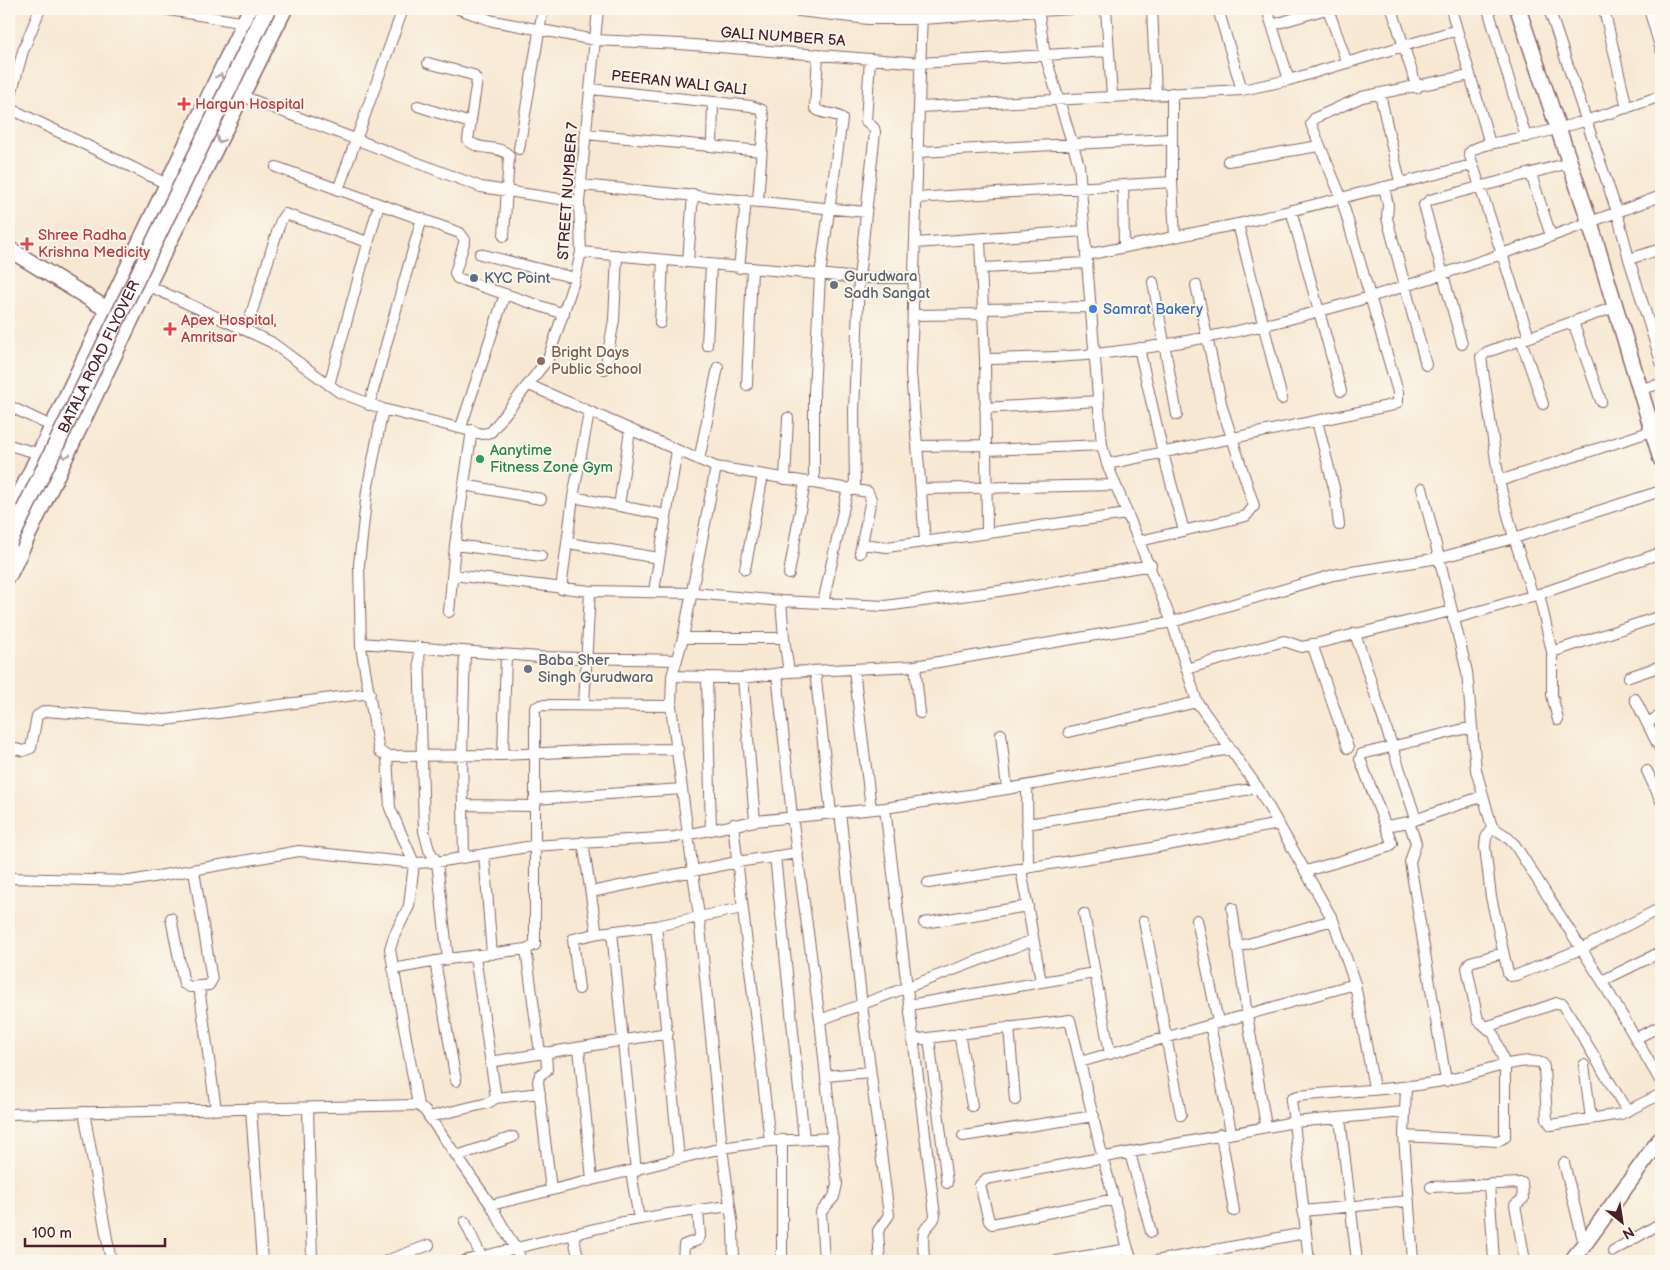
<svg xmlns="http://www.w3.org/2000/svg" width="1670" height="1270" font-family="'Balsamiq Sans',sans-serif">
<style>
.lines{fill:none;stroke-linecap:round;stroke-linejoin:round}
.street-casing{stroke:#876566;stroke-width:12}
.secondary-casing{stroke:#876566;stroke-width:18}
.primary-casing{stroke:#876566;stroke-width:19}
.street{stroke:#fff;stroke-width:10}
.secondary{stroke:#fff;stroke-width:15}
.primary{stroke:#fff;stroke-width:16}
.primary-bridge-casing{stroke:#876566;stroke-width:19;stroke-linecap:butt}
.primary-bridge{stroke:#fff;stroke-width:16}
.oneway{stroke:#ae9aa0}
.health-dot{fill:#e0444e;stroke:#fbf7ec;stroke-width:2}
.service-dot{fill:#5c6f8a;stroke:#fbf7ec;stroke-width:2}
.worship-dot{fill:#6b7280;stroke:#fbf7ec;stroke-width:2}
.shop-dot{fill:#3f7fe0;stroke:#fbf7ec;stroke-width:2}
.education-dot{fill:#8d6e63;stroke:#fbf7ec;stroke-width:2}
.leisure-dot{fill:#2e9e5b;stroke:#fbf7ec;stroke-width:2}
.labels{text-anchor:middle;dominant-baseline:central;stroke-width:4;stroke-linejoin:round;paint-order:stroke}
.street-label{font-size:15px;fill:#4a1f2b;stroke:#fbf7ec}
.health-label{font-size:15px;fill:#be3a42;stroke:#fbf7ec;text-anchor:start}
.worship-label{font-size:15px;fill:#5b616d;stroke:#fbf7ec;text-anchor:start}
.service-label{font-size:15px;fill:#4e5e75;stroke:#fbf7ec;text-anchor:start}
.shop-label{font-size:15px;fill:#366cbe;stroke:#fbf7ec;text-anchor:start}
.education-label{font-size:15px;fill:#785e54;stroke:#fbf7ec;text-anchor:start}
.leisure-label{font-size:15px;fill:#27864d;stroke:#fbf7ec;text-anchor:start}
</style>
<rect width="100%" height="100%" fill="#fbf7ec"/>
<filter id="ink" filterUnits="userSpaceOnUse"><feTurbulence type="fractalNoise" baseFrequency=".02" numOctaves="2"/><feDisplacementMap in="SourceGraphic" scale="10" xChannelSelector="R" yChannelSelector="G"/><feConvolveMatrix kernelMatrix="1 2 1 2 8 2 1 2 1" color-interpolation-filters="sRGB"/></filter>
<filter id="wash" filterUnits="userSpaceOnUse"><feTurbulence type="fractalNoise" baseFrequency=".0096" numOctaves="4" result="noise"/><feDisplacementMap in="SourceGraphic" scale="20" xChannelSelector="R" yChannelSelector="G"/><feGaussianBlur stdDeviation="1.12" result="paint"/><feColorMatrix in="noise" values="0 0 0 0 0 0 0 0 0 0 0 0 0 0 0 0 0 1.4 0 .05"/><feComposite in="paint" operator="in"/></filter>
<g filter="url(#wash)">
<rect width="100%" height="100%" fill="#f7e8d3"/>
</g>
<g filter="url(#ink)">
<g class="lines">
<defs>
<path id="street" d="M164,9L245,23
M459,9L493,21L595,40L680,44L921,63L1109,51
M782,9L868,19H922L1070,9
M922,9L911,373L925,540
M1038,9L1045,55L1079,165L1102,445L1107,464L1172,622L1197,702L1258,788L1333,920L1355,984L1374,1088
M1106,9L1112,96
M1152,9L1156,94
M1218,9L1242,90
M1267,9L1289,80
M1328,9L1347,63
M1392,9L1417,88
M1451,9L1490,144
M1488,9L1526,137
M1549,9L1617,212L1629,259L1661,362
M1604,9L1627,108
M1649,9L1661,50
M1272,25L1326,9
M428,63L473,75L477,80L468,140C478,152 501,144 509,156L504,236
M591,89L751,106L762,110L764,119L758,201
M1172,93V182L1175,237
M1380,94L1400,182
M242,96L481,187L579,202
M9,102L23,51L40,9
M418,106L470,123
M920,107L1242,90L1289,80L1457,30
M9,108L169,185
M586,134L761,151
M712,146L713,102
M519,149L543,9
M919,152L1171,139
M1228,161L1319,146
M276,167L460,233L465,240L455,273L457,278L564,314
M1531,174L1551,236
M581,185L866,212
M1123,185L1124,247
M1384,187L1388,205L1387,218L1426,365
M338,190L403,9
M916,198L1172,182
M1291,210L1341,391
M1238,224L1282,399
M980,239L985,359L987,532
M916,243L1084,231
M581,252L859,278H914
M480,254L575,278
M1086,255L1238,224L1472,165
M1629,259L1661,249
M688,262L693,194
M739,268L746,200
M982,268L1086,263
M1153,282L1177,415
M147,285L271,342L339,392L383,409L483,434L491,432L548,359L575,278L581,252L579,202L598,9
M983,309L1090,307
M914,315L983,314
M1573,322L1601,401
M660,323L663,260
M246,330L281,220L285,214L368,242
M1529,337L1469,153C1478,144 1497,143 1509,140C1561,130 1611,113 1661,96
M1521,340L1543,404
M1462,344L1424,205L1430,200L1569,163
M707,345L711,265
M1139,348L1163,453L1184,531
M985,359C1021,358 1058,358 1095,354C1292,334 1477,264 1661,196
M605,369L614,320L617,255
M329,385L379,204
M529,385L716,467L868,492L871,499L860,553
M747,385L752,270
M1640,389L1661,384
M369,405L422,218
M9,406L53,427
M985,408L1098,401
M383,409L367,491L359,565L361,647L379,751L387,756L503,755L605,750L678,749
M1317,421L1335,492L1339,525
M461,427L505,294
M9,445L40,454
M918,446L986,445
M987,450L1102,445
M699,460L718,367
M1107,464L1393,405L1398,402V392L1341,197L1311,124L1315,118L1362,97L1470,75
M785,479L788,418
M1499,481L1652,431
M814,482V392L820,275L842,119C835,111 822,116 815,108L818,54
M464,485L541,499
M1422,488L1467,672L1476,770L1492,827L1486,838L1485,847L1491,897L1508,973L1510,976L1517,975L1581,949L1661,908
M855,489L854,412L859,278L875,132L874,128L866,121L870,59
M922,489L1114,485
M573,497L666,515
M619,506L630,430
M1140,541L1246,516L1254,506L1222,407L1196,285
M568,543L659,558
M862,544L887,547L1127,514
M455,545L541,556
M745,569L763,475
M789,574L805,482
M453,575L590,591L693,593L781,601L885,606L999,591L1151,565
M561,589L573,497L589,413
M654,591L677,450
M1539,594L1552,652V695L1558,720
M1533,596L1514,538L1499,481L1481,357L1487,352L1615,307
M823,603L848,488
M449,612L455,545L472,430
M1453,619L1539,594L1661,553
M1355,633L1416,819
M683,638H784L781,601
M784,638L789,672
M361,643L539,657L677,660
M1312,644L1348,748
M419,647L424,831L429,850L437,862L448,959
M1552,652L1661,616
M915,666L920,713
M1186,669L1284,641L1302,647L1451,611
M854,670L871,808
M815,671L831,813
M777,674L792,816L820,1020
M672,676L743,678L789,672L915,666L1172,622L1333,575L1439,558L1514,538L1661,491
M1629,677L1661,666
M707,678L711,830
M743,678L755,821
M1635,699L1661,751
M584,704L590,591
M671,706L699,917L722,1148L733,1227L734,1261
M1647,723L1661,715
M1069,732L1197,702
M1001,734L1007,789
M9,747L23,751L31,748L37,716L45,711L166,720L370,693
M503,755L506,655
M387,756L390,808L414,863L409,906L394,936L390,949L418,1105
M1647,771L1661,801
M1027,786L1028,868
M534,799L682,789
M463,805L534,806
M885,808L935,1216C934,1223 926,1225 924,1232C922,1241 924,1253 924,1261
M840,812L862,1005L889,1215L878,1231L880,1261
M1409,822L1416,843L1410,862L1446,1081
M733,824L770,1141
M1027,824L1258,788
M1386,826L1409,822L1483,796
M1492,827L1506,836L1515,845L1602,981L1661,1082
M583,842L596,928L599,933L656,926L742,908
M484,854L492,954
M775,856L804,1139
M464,857L462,755L465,651
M1021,869L1041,982
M1306,871L1388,847L1392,843L1360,759L1362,754L1472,727
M9,878L130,881L299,851L414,863L437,862L533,846L675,837L755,821L885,808L1007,789L1230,749
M928,883L1141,850L1279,824
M591,892L737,862L798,853
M1232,908L1247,1015L1266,1126
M1084,914L1110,1054
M171,918L184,984L190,987L209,985L212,980L194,871
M1197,920L1218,1022
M1144,921L1181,1115
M924,923L1028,906
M656,926L679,1159
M612,932L636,1171
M1237,947L1333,920
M526,949L540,1053
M435,961L456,1081
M393,969L448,959L526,949L535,945V708L541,705L671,706L672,676L683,638L716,467
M1602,981L1661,952
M199,987L216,1110
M579,989L573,939L599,933
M909,1005L1094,973
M1210,1024L1231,1132
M1009,1027L1015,1100
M1486,1027L1557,1003L1563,1004L1627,1111
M959,1033L972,1106
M929,1038L947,1183
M1636,1038L1661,1026
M912,1040L1070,1020L1103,1159L1128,1249
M579,1048L592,1180
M546,1052L547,1070L540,1075L538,1081L551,1190
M490,1062L668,1033
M1080,1062L1355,984
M1584,1065L1591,1119
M826,1076L870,1072
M1406,1088L1404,1136L1413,1261
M496,1098L540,1093
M308,1108L312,1261
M251,1109L262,1261
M84,1112L111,1261
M1404,1112L1294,1122L1291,1101L1292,1098L1298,1096C1354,1090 1410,1090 1465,1076C1481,1071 1529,1055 1543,1064L1544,1068L1547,1119L1551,1125L1621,1114L1661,1094
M9,1114L418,1105L425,1111L491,1205L722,1148L770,1141L833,1138
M429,1117L488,1103L496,1098L475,956
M1340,1118L1357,1261
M1221,1134L1234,1211
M963,1136L1094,1116
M1404,1136L1498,1141L1505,1137V1065L1494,1034L1478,1020L1467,968L1470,962L1503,953
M1130,1153L1151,1232
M457,1156L513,1137
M1564,1163L1584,1244
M631,1172L639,1219
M1489,1184L1494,1261
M1431,1187L1522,1183L1523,1199L1515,1205L1525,1261
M1115,1199L992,1224L989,1221L980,1185L986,1179L1294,1122L1309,1261
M491,1205L522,1261
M1303,1211L1408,1201
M465,1222L483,1260
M573,1234L579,1261
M1613,1251L1661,1223
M386,1261L429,1245
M464,1261L623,1222L668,1214L730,1206
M683,1261L684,1245L698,1240L700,1236L698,1210
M782,1261V1140
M824,1261L821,1212L834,1197L837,1184L820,1020L1033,940
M1057,1261L1128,1249L1132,1261
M1156,1261L1305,1233"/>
<path id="secondary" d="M1518,9L1590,223L1661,459
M9,249L118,316
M1572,1261L1661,1138"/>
<path id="primary" d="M9,519L251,9
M9,574L147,285L284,9"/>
</defs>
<use href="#street" class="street-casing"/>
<use href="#secondary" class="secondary-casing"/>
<use href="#primary" class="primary-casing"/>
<use href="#street" class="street"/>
<use href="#secondary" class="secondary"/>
<use href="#primary" class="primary"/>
<defs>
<g id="primary-bridge">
<path id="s1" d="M9,542L267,9"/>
</g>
</defs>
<use href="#primary-bridge" class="primary-bridge-casing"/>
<use href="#primary-bridge" class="primary-bridge"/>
</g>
<defs><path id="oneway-chevron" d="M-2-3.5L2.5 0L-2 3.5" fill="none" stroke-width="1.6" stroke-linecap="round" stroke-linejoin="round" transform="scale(1.25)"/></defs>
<g class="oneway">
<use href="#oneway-chevron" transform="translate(220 77) rotate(-65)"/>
<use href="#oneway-chevron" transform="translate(220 140) rotate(117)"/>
<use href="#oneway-chevron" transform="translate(65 455) rotate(115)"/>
</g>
</g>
<g class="health-dot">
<path d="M181.5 96.5h5v5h5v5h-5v5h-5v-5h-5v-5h5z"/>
<path d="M24.5 236.5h5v5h5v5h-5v5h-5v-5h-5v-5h5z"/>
<path d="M167.5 321.5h5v5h5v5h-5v5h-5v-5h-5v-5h5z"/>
</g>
<circle class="service-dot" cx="474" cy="278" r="5"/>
<g class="worship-dot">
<circle cx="834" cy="285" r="5"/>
<circle cx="528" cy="669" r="5"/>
</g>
<circle class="shop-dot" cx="1093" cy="309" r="5"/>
<circle class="education-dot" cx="541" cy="361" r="5"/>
<circle class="leisure-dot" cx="480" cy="459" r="5"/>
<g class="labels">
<g class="street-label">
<text transform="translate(783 37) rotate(4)">GALI NUMBER 5A</text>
<text transform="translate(679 83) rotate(6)">PEERAN WALI GALI</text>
<text transform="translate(568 191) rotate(-86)">STREET NUMBER 7</text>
<text stroke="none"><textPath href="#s1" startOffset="206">BATALA ROAD FLYOVER</textPath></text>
</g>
<g class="health-label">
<text x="195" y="104">Hargun Hospital</text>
<text x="38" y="235">Shree Radha<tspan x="38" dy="17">Krishna Medicity</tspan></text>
<text x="181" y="320">Apex Hospital,<tspan x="181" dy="17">Amritsar</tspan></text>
</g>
<g class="worship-label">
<text x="844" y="276">Gurudwara<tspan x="844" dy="17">Sadh Sangat</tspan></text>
<text x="538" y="660">Baba Sher<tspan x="538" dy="17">Singh Gurudwara</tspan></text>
</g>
<g class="service-label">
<text x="484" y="278">KYC Point</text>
</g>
<g class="shop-label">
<text x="1103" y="309">Samrat Bakery</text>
</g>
<g class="education-label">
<text x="551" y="352">Bright Days<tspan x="551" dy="17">Public School</tspan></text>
</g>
<g class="leisure-label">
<text x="490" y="450">Aanytime<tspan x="490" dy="17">Fitness Zone Gym</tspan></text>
</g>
</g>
<rect width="1670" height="1270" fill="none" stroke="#fbf7ec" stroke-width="30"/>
<g transform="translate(1622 1222) rotate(150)" stroke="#fbf7ec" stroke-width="4" paint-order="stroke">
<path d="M0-4L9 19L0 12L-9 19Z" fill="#4a1f2b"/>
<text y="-8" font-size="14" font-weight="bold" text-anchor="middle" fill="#4a1f2b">N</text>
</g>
<path d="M25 1238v8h140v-8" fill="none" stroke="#4a1f2b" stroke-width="2.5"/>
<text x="32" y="1238" font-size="15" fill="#4a1f2b" stroke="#fbf7ec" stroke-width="4" paint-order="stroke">100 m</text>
</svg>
